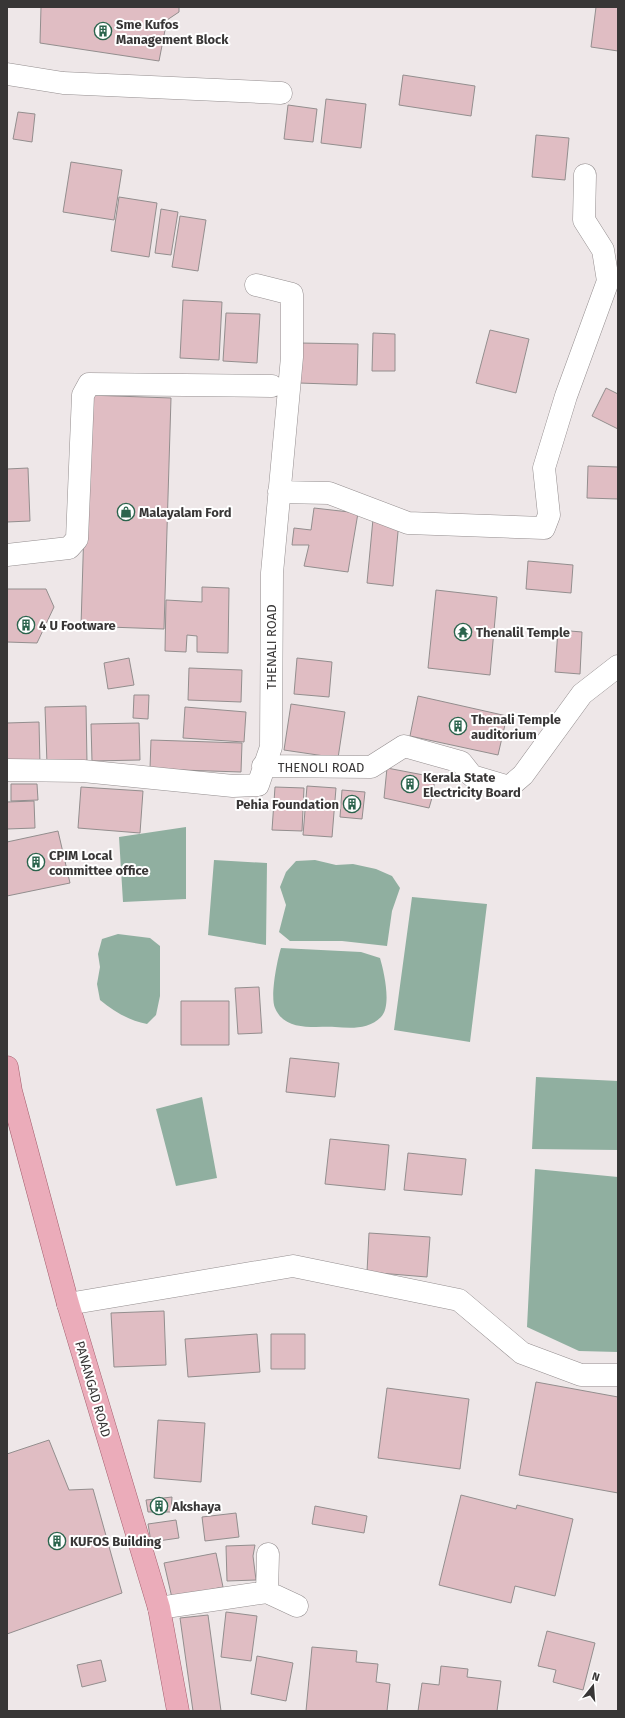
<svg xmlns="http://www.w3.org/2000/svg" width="625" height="1718" font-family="'Fira Sans',sans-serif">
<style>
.water{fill:#90afa0}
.building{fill:#e0bdc3;stroke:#938e8e}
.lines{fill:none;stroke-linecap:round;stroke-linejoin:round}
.minor-casing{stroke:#948e8f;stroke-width:23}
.major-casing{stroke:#a35f6e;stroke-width:23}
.minor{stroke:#fff;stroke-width:22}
.major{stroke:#ebacba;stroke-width:22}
.labels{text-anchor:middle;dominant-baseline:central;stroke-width:4;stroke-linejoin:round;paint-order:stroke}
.poi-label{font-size:13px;font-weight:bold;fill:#383636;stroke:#fff;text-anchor:start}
.street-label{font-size:13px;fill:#383636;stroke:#fff}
</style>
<rect width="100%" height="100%" fill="#eee7e8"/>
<path class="water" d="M186,827V899L123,902L119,837Z
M214,860L267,863L266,945L208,935Z
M315,860L336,865L353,864L376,869L392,876L400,888L392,911L387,946L342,941H290L279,932L286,905L280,887L286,872L296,861Z
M412,897L487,904L470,1042L394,1030Z
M118,934L150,938L160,946V996L156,1015L147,1024C128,1020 115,1012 100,1000L97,984L100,967L98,954L102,939Z
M281,948L361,952L380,958C384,972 392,1006 381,1017C368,1030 350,1028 335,1027C314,1026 285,1032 275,1008C270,998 277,960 281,948Z
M536,1077L618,1081V1150L532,1149Z
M202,1097L217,1178L176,1186L156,1109Z
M535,1169L618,1177V1352L579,1351L527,1327Z"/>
<path class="building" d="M41,7H179V12L167,20L159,61L40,43Z
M596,7H618V51L591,47Z
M403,75L475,86L471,116L399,105Z
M326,99L366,104L361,148L321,143Z
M288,105L317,109L313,142L284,139Z
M18,112L35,114L32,142L13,139Z
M536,135L569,138L565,180L532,177Z
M71,162L122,170L114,220L63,212Z
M119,197L157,203L149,257L111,251Z
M161,209L178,212L171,255L155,253Z
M180,216L206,220L198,271L172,267Z
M183,300L222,302L219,360L180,358Z
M226,313L260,314L257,363L223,361Z
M490,330L529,339L516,393L476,383Z
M373,333L395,334V371H372Z
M300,343L358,344L357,385L299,383Z
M606,388L618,394V429L592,416Z
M88,395L171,398L164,629L81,626Z
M588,466L618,467V499L587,498Z
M28,468L30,521L7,522V469Z
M314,508L358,513L348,572L304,566L309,545H292L294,528L311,530Z
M373,519L399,521L393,586L367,583Z
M528,561L573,565L571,593L526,589Z
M202,587L229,588L228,653L197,652V636L187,635L186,652L165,651L166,600L202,602Z
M7,589H46L54,607L37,643L7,642Z
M436,590L497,597L490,675L428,668Z
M558,630L582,632L580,674L555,672Z
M129,658L134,685L108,689L104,663Z
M297,658L332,662L329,697L294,694Z
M189,668L242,670L241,702L188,700Z
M134,695H149L148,719L133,718Z
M418,696L507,716L498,755L410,736Z
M291,704L345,712L338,758L284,750Z
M86,706L87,763L47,764L45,707Z
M185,707L246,712L244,742L183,738Z
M39,722L40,765L7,766V723Z
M139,723L140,760L92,761L91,724Z
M151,740L242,743L241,772L150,769Z
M387,768L434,777V791L429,808L384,798Z
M11,784H37L38,800L11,801Z
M307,786L336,788L332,837L303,835Z
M81,787L143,791L140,833L78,828Z
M275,787L304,788L302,831L272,830Z
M342,790L365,792L362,819L340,817Z
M34,801L35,828L7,829V802Z
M58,831L70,883L7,896V842Z
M259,987L262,1033L238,1034L235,988Z
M181,1001H229V1045H181Z
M290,1058L339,1063L335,1097L286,1092Z
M330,1139L389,1145L385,1190L325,1184Z
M408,1153L466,1159L462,1195L404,1190Z
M369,1233L430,1237L427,1277L367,1272Z
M164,1311L166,1365L114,1367L111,1313Z
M257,1334L260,1372L188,1377L185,1339Z
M271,1334H305V1369H271Z
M536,1382L618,1397V1493L519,1475Z
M387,1388L469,1399L460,1469L378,1458Z
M158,1420L205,1423L201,1482L154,1478Z
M49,1440L69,1490L93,1489L122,1593L7,1634V1454Z
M461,1495L516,1509L517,1505L573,1519L555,1596L515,1586L511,1603L439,1585Z
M172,1497L171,1512H148L146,1500Z
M315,1506L367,1516L364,1533L312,1524Z
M236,1513L239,1537L205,1541L202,1517Z
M176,1520L179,1538L151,1542L148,1524Z
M255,1545L253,1556L256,1580L227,1581L226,1546Z
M216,1553L223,1587L172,1598L164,1563Z
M226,1612L257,1616L251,1661L221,1657Z
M208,1615L221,1711H193L180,1618Z
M547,1631L595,1643L583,1690L553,1682L556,1670L538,1666Z
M312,1647L357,1651L356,1662L378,1664L376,1682L390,1684L387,1711H306Z
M257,1656L293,1663L286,1701L251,1694Z
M101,1660L106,1681L82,1687L77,1665Z
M441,1666L468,1669L467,1677L501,1681L497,1711H418L422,1683L439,1685Z"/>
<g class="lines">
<defs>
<path id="minor" d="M7,74L63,83L281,93
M279,492L329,493L408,523L544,528L549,515L544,468L566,396L608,281L603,250L584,220L585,175
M7,555L69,548L77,539L83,395L89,384L272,386
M263,766L371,767L404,746L461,762L472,776L509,787L523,775L582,694L618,666
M7,770L83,771L233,786L258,785L271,747L272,573L292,357V294L256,285
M68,1304L293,1266L459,1300L522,1353L581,1375H618
M267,1592L297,1606
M159,1608L267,1592L268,1554"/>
<path id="major" d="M7,1067L11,1091L68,1304L159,1608L178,1711"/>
</defs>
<use href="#minor" class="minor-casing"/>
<use href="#major" class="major-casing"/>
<use href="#minor" class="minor"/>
<use href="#major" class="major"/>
</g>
<defs>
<symbol id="building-ring" viewBox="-11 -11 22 22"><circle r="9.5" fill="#fff" stroke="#2b644d" stroke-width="1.5"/><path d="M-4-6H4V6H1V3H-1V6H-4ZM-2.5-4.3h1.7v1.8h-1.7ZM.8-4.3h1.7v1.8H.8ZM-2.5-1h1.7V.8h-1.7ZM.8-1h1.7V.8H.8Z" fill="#2b644d"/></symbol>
<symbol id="shop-ring" viewBox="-11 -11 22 22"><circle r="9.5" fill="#fff" stroke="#2b644d" stroke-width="1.5"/><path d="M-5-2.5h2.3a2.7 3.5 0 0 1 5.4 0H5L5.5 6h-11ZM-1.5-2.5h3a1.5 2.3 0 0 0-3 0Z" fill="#2b644d"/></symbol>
<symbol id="temple-ring" viewBox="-11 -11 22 22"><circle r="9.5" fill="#fff" stroke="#2b644d" stroke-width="1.5"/><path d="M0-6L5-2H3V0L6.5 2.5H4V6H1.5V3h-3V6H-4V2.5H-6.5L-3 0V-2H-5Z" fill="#2b644d"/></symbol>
</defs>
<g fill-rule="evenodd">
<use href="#building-ring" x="93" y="21" width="20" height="20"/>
<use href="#shop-ring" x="116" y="502" width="20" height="20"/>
<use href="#building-ring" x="16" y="615" width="20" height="20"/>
<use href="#temple-ring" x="453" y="622" width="20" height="20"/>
<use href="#building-ring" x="448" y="716" width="20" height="20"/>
<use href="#building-ring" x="400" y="774" width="20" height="20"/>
<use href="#building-ring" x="342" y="794" width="20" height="20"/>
<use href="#building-ring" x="26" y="852" width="20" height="20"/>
<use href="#building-ring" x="149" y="1496" width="20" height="20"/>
<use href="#building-ring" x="47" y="1531" width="20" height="20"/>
</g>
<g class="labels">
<g class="poi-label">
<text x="116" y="24">Sme Kufos<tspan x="116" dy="15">Management Block</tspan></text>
<text x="139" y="512">Malayalam Ford</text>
<text x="39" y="625">4 U Footware</text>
<text x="476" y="632">Thenalil Temple</text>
<text x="471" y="719">Thenali Temple<tspan x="471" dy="15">auditorium</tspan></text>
<text x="423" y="777">Kerala State<tspan x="423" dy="15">Electricity Board</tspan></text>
<text x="339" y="804" text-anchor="end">Pehia Foundation</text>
<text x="49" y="855">CPIM Local<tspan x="49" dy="15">committee office</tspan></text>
<text x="172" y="1506">Akshaya</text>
<text x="70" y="1541">KUFOS Building</text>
</g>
<g class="street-label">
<text transform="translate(271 647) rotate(-90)">THENALI ROAD</text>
<text x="321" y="767">THENOLI ROAD</text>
<text transform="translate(93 1389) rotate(74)">PANANGAD ROAD</text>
</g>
</g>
<rect width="625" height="1718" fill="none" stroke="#383636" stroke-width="16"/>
<g transform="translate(593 1686) rotate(17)" stroke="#ffffff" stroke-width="3" paint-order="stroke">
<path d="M0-3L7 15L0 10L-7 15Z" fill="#383636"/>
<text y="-6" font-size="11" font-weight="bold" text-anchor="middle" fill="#383636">N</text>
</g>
</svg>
